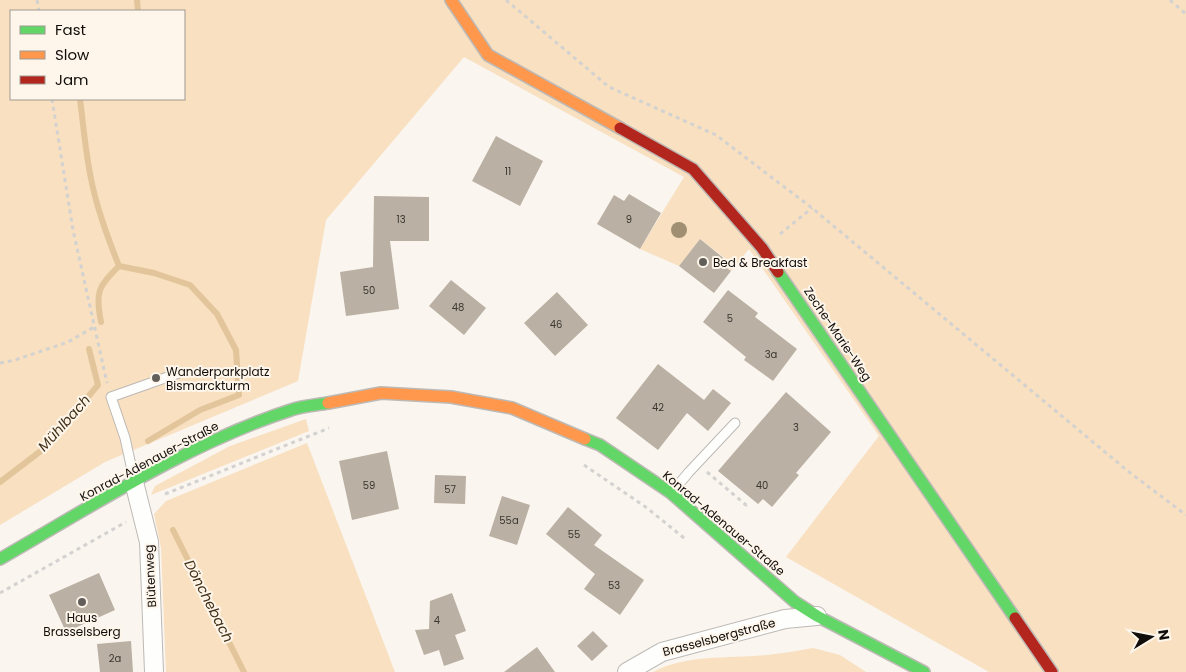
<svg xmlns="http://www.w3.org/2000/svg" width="1186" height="672" font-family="Poppins,sans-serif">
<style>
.green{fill:#f8e0c0;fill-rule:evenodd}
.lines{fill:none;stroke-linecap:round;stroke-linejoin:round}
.stream{stroke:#e3c59b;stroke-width:6}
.building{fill:#bab0a3}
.lane-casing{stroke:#bdb9b5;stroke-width:11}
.street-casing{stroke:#bdb9b5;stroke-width:20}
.fast-casing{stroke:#bdb9b5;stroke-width:14}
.slow-casing{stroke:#bdb9b5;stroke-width:14}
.jam-casing{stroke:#bdb9b5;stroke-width:14}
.path{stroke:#d3d2d0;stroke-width:3;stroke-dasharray:4 4;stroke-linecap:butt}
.lane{stroke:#fefefd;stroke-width:9}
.street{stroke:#fefefd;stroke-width:18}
.fast{stroke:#63d668;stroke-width:11}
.slow{stroke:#ff974d;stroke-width:11}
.jam{stroke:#b3261e;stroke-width:11}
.tree{fill:#a08f73}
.poi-dot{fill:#625e5a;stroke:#fef6eb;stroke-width:2}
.labels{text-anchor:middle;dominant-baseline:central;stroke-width:4;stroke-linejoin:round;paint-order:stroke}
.number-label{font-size:10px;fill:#3a3630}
.poi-label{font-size:12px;fill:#100d0a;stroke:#fef6eb;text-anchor:start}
.street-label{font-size:12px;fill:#100d0a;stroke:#fef6eb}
.water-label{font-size:14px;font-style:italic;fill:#413016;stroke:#fef6eb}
</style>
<rect width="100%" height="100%" fill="#faf5ef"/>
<path class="green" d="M0,0H1186V672H989L786,557L879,436L749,249L731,271L722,265L726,259L700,239L679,266L640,249L684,177L464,57L326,220L298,381L105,462L0,525ZM11,11H184V99H11Z
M306,419L309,431L151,495L155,486L230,446Z
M307,443L395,672H166L161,548L154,514L166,501Z
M813,648L840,655L866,672H653C687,654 729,659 767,655C783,653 798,651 813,648Z"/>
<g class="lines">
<path class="stream" d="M137,0L138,11
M80,99C84,130 86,161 94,192C100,217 109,241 119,266L154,273L190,285L217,314L236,350L239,395L200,410L148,441
M101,322C95,292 98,287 119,266
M0,482L46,447L98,385L89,349
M173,530L244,672"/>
</g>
<path class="building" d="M496,136L543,161L520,206L472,181Z
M629,194L661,213L640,249L597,224L614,195L624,201Z
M374,196L429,197V241H390L399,309L346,316L340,272L373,267Z
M700,239L726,260L722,265L731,271L714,293L679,266Z
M451,280L486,308L464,335L429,306Z
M728,290L758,313L755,317L797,349L773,381L744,360L746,357L703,322Z
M557,292L588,325L555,356L524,323Z
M658,364L704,400L713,389L731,403L708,431L687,413L658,450L616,418Z
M786,392L831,432L796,473L799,475L772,507L763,499L758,504L718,471Z
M387,451L399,509L352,520L339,461Z
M435,475L466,476L465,504L434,503Z
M502,496L530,505L517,545L489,536Z
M568,507L602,535L594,545L644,580L620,615L584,589L595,574L546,534Z
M99,573L115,610L66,632L49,595Z
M452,593L466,631L455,635L464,659L444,666L439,650L424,655L415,630L429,629L430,601Z
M593,631L608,646L592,661L577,646Z
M131,641L133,672H100L97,644Z
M537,647L555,672H504Z"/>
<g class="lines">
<defs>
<path id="lane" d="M134,479L125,438L111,397L179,373
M673,491L689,472L735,423"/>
<path id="street" d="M134,482L149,542L154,672
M627,672L662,652L785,619L817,616"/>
<path id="fast" d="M778,272L1015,618
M585,439L600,445L671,493L795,602L817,616L924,672
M0,559C92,506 189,443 291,410C302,406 316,405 328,403"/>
<path id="slow" d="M451,0L488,55L620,128
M328,403L381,393L451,397L512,408L585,439"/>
<path id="jam" d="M620,128L693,169L762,248L778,272
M1015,618L1052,672"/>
</defs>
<use href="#lane" class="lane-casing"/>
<use href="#street" class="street-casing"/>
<use href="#fast" class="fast-casing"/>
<use href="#slow" class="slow-casing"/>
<use href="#jam" class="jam-casing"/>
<path class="path" d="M37,0L39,11
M506,0L609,87L716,135L812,208L1129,472L1186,515
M1170,0L1186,14
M52,99L73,230L107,383
M780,234L812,208
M0,363L15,360L68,342L94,327
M584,465L647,508L684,538
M707,472L746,505L748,503
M165,494L329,428
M0,593L126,522"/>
<use href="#lane" class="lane"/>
<use href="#street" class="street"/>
<use href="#fast" class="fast"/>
<use href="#slow" class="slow"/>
<use href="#jam" class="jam"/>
</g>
<circle class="tree" cx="679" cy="230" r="8"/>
<g class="poi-dot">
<circle cx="703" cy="262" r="5"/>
<circle cx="156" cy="378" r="5"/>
<circle cx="82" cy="602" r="5"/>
</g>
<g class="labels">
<g class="number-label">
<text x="508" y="171">11</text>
<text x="401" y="219">13</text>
<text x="629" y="219">9</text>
<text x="369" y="290">50</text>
<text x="458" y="307">48</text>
<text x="730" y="318">5</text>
<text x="556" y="324">46</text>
<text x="771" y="354">3a</text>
<text x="658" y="407">42</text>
<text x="796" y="427">3</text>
<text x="369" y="485">59</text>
<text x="762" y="485">40</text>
<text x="450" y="489">57</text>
<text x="509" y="520">55a</text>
<text x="574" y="534">55</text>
<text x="614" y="585">53</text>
<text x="437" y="620">4</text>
<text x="115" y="658">2a</text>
</g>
<g class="poi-label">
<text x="713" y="262">Bed &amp; Breakfast</text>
<text x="166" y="371">Wanderparkplatz<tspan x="166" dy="14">Bismarckturm</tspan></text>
<text x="82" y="617" text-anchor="middle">Haus<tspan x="82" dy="14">Brasselsberg</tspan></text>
</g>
<g class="street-label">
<text transform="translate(838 334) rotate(56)">Zeche-Marie-Weg</text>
<text transform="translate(149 461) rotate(-28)">Konrad-Adenauer-Straße</text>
<text transform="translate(724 523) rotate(40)">Konrad-Adenauer-Straße</text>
<text transform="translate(150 576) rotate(-93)">Blütenweg</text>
<text transform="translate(719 637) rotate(-15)">Brasselsbergstraße</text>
</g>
<g class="water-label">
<text transform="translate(64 423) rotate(-48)">Mühlbach</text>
<text transform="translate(209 601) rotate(63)">Dönchebach</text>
</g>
</g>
<rect x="10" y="10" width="175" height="90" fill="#fef6eb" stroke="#9f9991"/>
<rect x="20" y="26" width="25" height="8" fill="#63d668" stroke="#9f9991"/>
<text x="55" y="35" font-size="15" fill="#100d0a">Fast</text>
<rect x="20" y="51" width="25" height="8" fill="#ff974d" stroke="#9f9991"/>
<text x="55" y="60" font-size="15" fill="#100d0a">Slow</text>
<rect x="20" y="76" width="25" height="8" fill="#b3261e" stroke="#9f9991"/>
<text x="55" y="85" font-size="15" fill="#100d0a">Jam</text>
<g transform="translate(1151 637) rotate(80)" stroke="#fef6eb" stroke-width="4" paint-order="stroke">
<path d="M0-4L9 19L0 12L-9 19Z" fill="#100d0a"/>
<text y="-8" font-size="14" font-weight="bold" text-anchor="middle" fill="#100d0a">N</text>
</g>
</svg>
